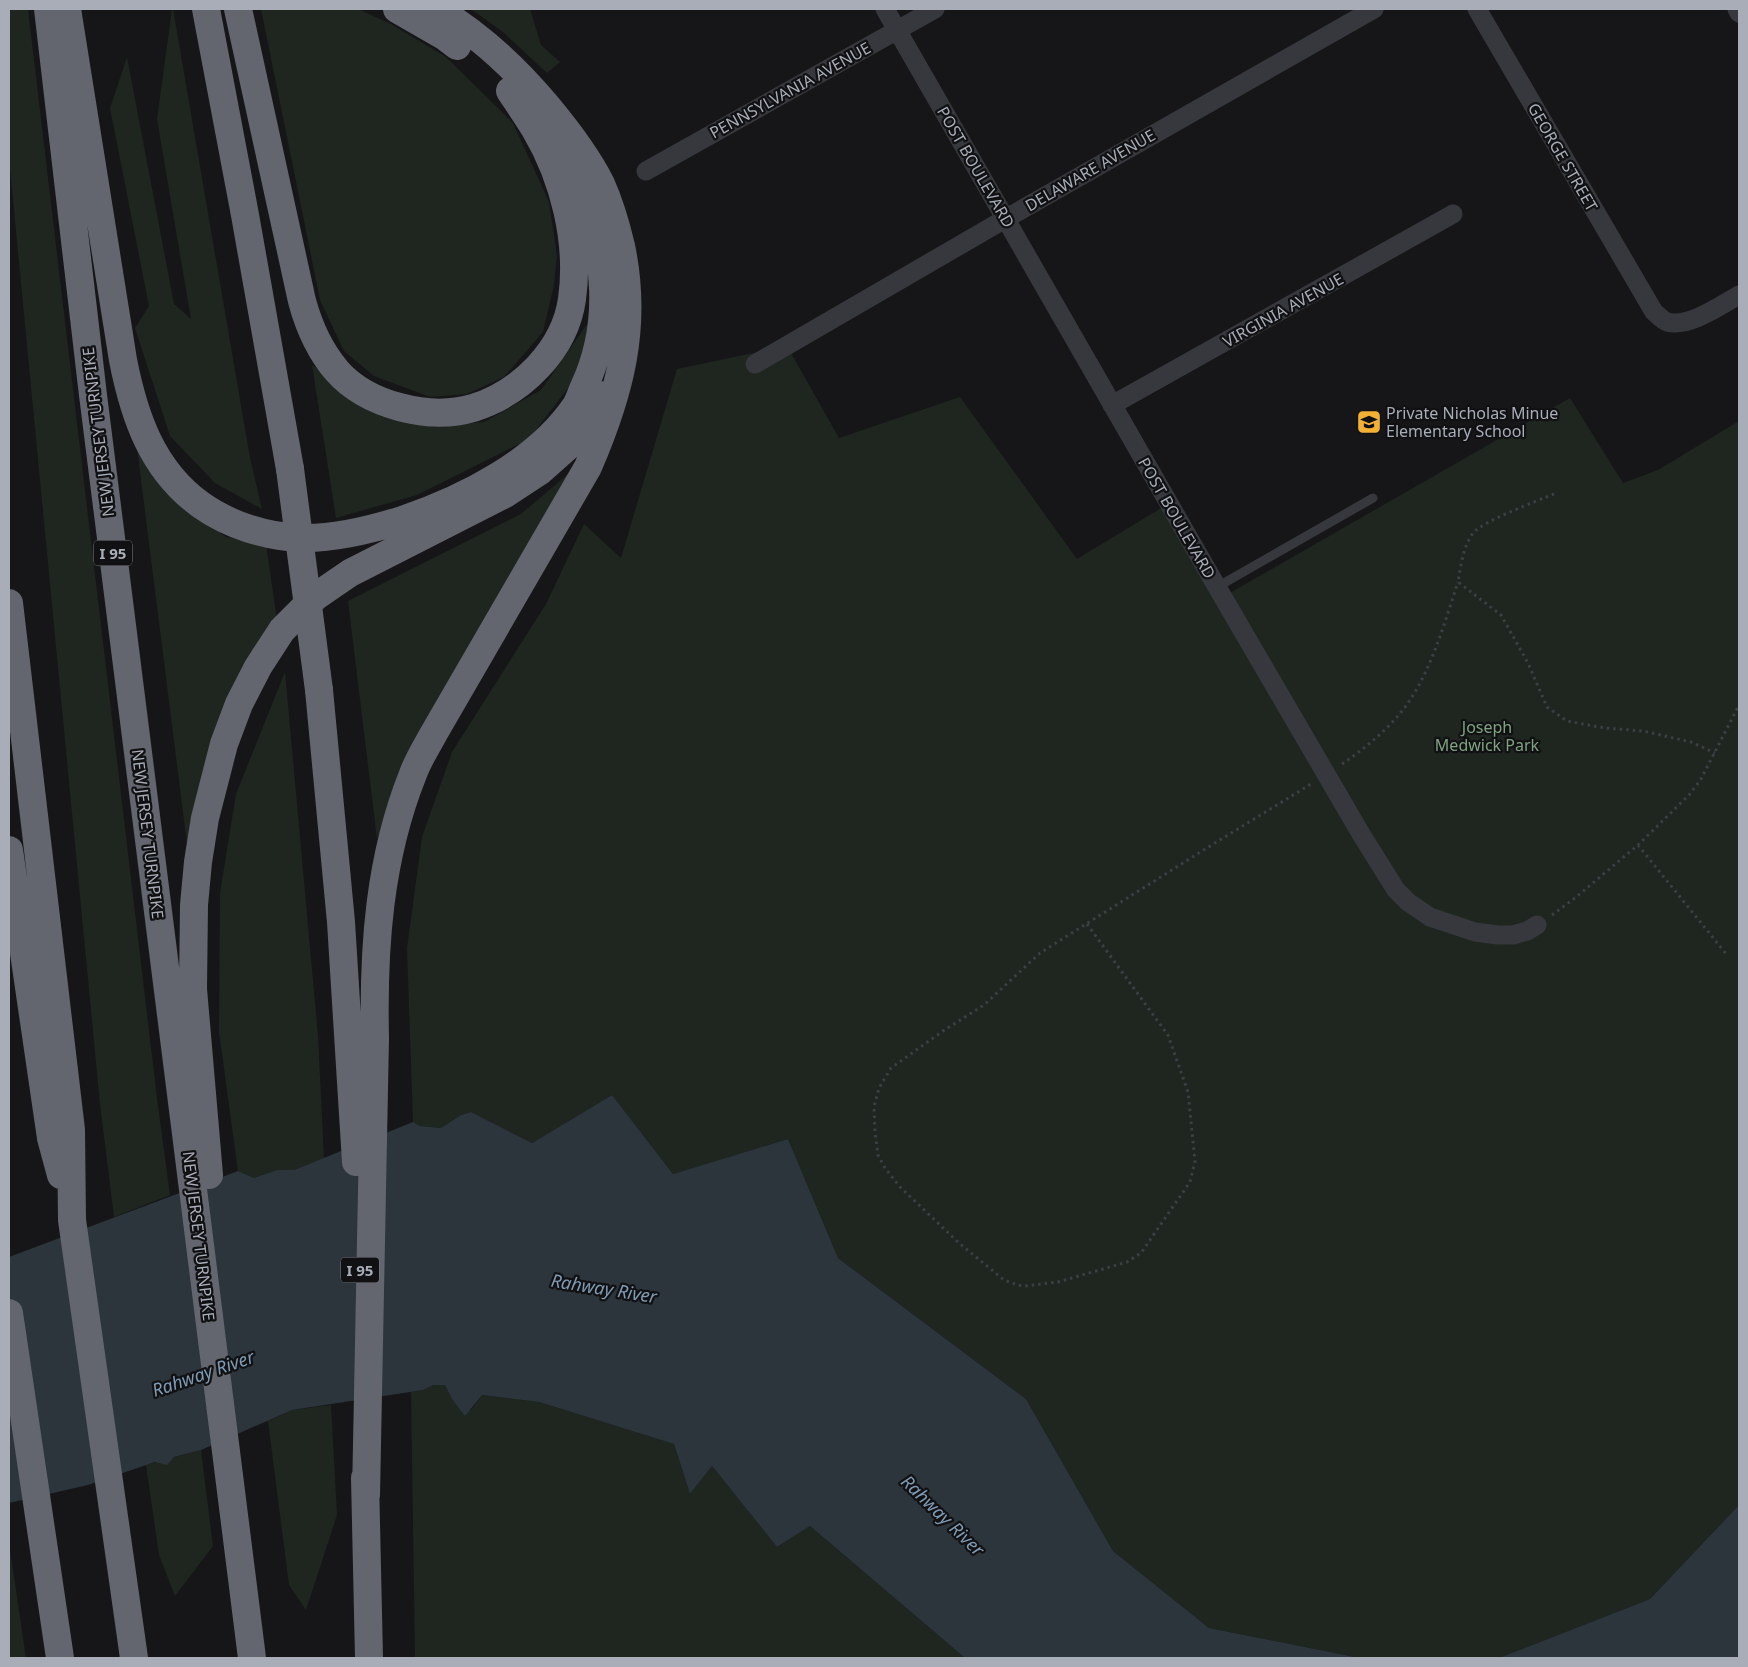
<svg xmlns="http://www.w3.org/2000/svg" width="1748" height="1667" font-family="'Noto Sans',sans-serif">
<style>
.green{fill:#1e261f}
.water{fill:#2c353c}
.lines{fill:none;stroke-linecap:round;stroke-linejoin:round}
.path{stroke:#3d3f44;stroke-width:3;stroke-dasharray:2.5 4;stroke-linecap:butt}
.service{stroke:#37383d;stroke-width:9}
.minor{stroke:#37383d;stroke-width:19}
.motorway{stroke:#63666e;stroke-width:28}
.motorway-bridge{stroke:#63666e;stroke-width:28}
.labels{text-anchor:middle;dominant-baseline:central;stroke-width:4.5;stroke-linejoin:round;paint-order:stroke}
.shield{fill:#111113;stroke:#7b7e86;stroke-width:1}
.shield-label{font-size:15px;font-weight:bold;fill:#a8adb8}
.street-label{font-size:16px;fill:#a8adb8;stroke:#111113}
.poi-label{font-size:16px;fill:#a8adb8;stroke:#111113;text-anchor:start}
.park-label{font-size:16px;fill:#7fa381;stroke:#111113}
.water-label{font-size:18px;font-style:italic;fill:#7f9bb3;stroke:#111113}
</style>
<rect width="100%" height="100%" fill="#161618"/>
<path class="green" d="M9,9H28L157,1098L170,1195L114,1217L100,1104L9,158Z
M172,9H173L250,458L262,509L215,483L170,436L135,328L149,306L110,108L127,57L174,304L191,319L157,119Z
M261,9H358L391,24L446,57L513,123L549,202L557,256L554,285L543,332L504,377L467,394L430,397L374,376L344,351L320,300Z
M471,9H530L541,45L560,62L547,73L503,32Z
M588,323L581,371L529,439L417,495L336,518L312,365L368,399L430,427L484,422L541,390Z
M787,346L839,438L960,397L1077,559L1176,499L1228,594L1570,398L1623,483L1658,470L1739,421V1505L1650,1599L1499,1658H1360L1209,1628L1113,1551L1026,1399L838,1258L788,1139L673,1174L612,1095L532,1143L471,1112L461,1115L441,1128L420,1126L413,1122L407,948L422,837L452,752L546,604L584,524L621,558L677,369Z
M135,432L174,500L226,537L266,544L277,620L202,794L187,844Z
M574,469L399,792L377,839L348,601L521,514Z
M285,672L318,1036L324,1158L294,1170H277L254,1178L238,1171L219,1032L220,893L236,794Z
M433,1385H445L452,1399L471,1410L482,1395L539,1402L674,1444L690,1494L712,1466L777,1547L810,1526L965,1658H415L411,1392L423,1390Z
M331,1405L337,1515L306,1610L289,1585L268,1421L292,1410Z
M201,1450L213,1546L175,1596L159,1555L146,1465Z
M9,1543L26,1658H9Z"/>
<path class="water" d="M612,1095L673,1174L788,1139L838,1258L1026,1399L1113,1551L1209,1628L1360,1658H965L810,1526L777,1547L712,1466L690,1494L674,1444L539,1402L482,1395L465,1416L452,1399L445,1385H433L423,1390L292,1410L201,1450L174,1457L167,1465L155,1462L88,1485L9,1503V1257L238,1171L254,1178L277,1170H294L413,1122L420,1126L441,1128L461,1115L471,1112L532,1143Z
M1739,1505V1658H1499L1650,1599Z"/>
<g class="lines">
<path class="path" d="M1554,494C1537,501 1483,521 1473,533C1463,547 1461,565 1458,582L1501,615L1528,663L1547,707L1567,721L1605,728L1643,731L1691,742L1715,753
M1342,764C1364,749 1385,732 1402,711C1430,676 1444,624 1458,582
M1638,845L1727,955
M1552,915L1575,898L1638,845L1689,795L1701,779L1739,705
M1087,924L1168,1035L1188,1092L1195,1161L1190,1182L1141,1253L1127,1262L1058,1282L1025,1286L1017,1285L1004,1280L959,1243L900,1187L885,1168L878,1155L875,1132L874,1107L879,1088L891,1068L943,1031L984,1005L1040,953L1202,851L1311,784"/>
<path class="service" d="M1217,587L1373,498"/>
<path class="minor" d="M885,9L1217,587L1361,834L1396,890L1408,902L1430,917L1475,932L1498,935H1513L1527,931L1537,925
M1477,9L1654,312C1658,315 1662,320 1667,322C1689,328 1721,305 1739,295
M1737,9L1739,13
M646,171L935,9
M755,364L1005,219L1374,9
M1112,405L1453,214"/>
<path class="motorway" d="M48,9L93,395L252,1658
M67,9L123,360C134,416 152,470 201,505C229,525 267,537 301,538C335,539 370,530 402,520C465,499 537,462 575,407C579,401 581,393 584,387C613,325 607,254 581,192C572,169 556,148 541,128
M206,9L245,215L290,469
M238,9L302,301C309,327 319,350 337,371C367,405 429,421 473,408C521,393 565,350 572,299C580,242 564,178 535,129C527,116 518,103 510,91
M397,9L444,36L457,46
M9,603L71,1130L72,1220L134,1658
M319,690L341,922L356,1162
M9,850L51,1138L61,1175
M209,1175L193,989L194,905L198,862L205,818L224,744L239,704L258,667L282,630L315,597L350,573L505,494L540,471L567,447L593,416L605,395
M9,1313L60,1658
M365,1478L369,1658
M366,1495L375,1038C373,948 379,859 413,774C418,760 427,746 434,733L588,467C620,393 638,326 621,246C616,225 610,204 601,184C587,156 567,130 547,106C515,68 479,34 436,9"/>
<path class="motorway-bridge" d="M290,469L319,690"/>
</g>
<defs>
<symbol id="school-square" viewBox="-11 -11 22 22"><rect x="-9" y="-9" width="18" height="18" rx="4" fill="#f2b134" stroke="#111113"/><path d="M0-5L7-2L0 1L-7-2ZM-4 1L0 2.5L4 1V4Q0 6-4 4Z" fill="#111"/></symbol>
</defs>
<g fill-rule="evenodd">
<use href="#school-square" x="1355" y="408" width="28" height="28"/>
</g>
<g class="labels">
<g class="shield">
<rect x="94" y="540.5" width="38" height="25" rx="4"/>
<rect x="341" y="1257.5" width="38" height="25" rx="4"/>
</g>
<g class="shield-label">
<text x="113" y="553">I 95</text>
<text x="360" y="1270">I 95</text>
</g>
<g class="street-label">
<text transform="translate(790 90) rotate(-29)">PENNSYLVANIA AVENUE</text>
<text transform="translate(1563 157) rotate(60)">GEORGE STREET</text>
<text transform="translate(976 167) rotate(60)">POST BOULEVARD</text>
<text transform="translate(1090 170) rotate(-30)">DELAWARE AVENUE</text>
<text transform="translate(1283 310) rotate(-29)">VIRGINIA AVENUE</text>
<text transform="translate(98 432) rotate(-97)">NEW JERSEY TURNPIKE</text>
<text transform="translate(1177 518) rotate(60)">POST BOULEVARD</text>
<text transform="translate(148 834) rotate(83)">NEW JERSEY TURNPIKE</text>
<text transform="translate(199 1236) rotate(83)">NEW JERSEY TURNPIKE</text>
</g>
<g class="poi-label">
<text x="1386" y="413">Private Nicholas Minue<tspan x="1386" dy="18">Elementary School</tspan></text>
</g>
<g class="park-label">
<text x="1487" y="727">Joseph<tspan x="1487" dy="18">Medwick Park</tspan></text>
</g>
<g class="water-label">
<text transform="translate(604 1288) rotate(9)">Rahway River</text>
<text transform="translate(203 1373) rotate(-19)">Rahway River</text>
<text transform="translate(943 1515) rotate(44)">Rahway River</text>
</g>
</g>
<rect width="1748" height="1667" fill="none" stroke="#a8adb8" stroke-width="20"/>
</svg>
